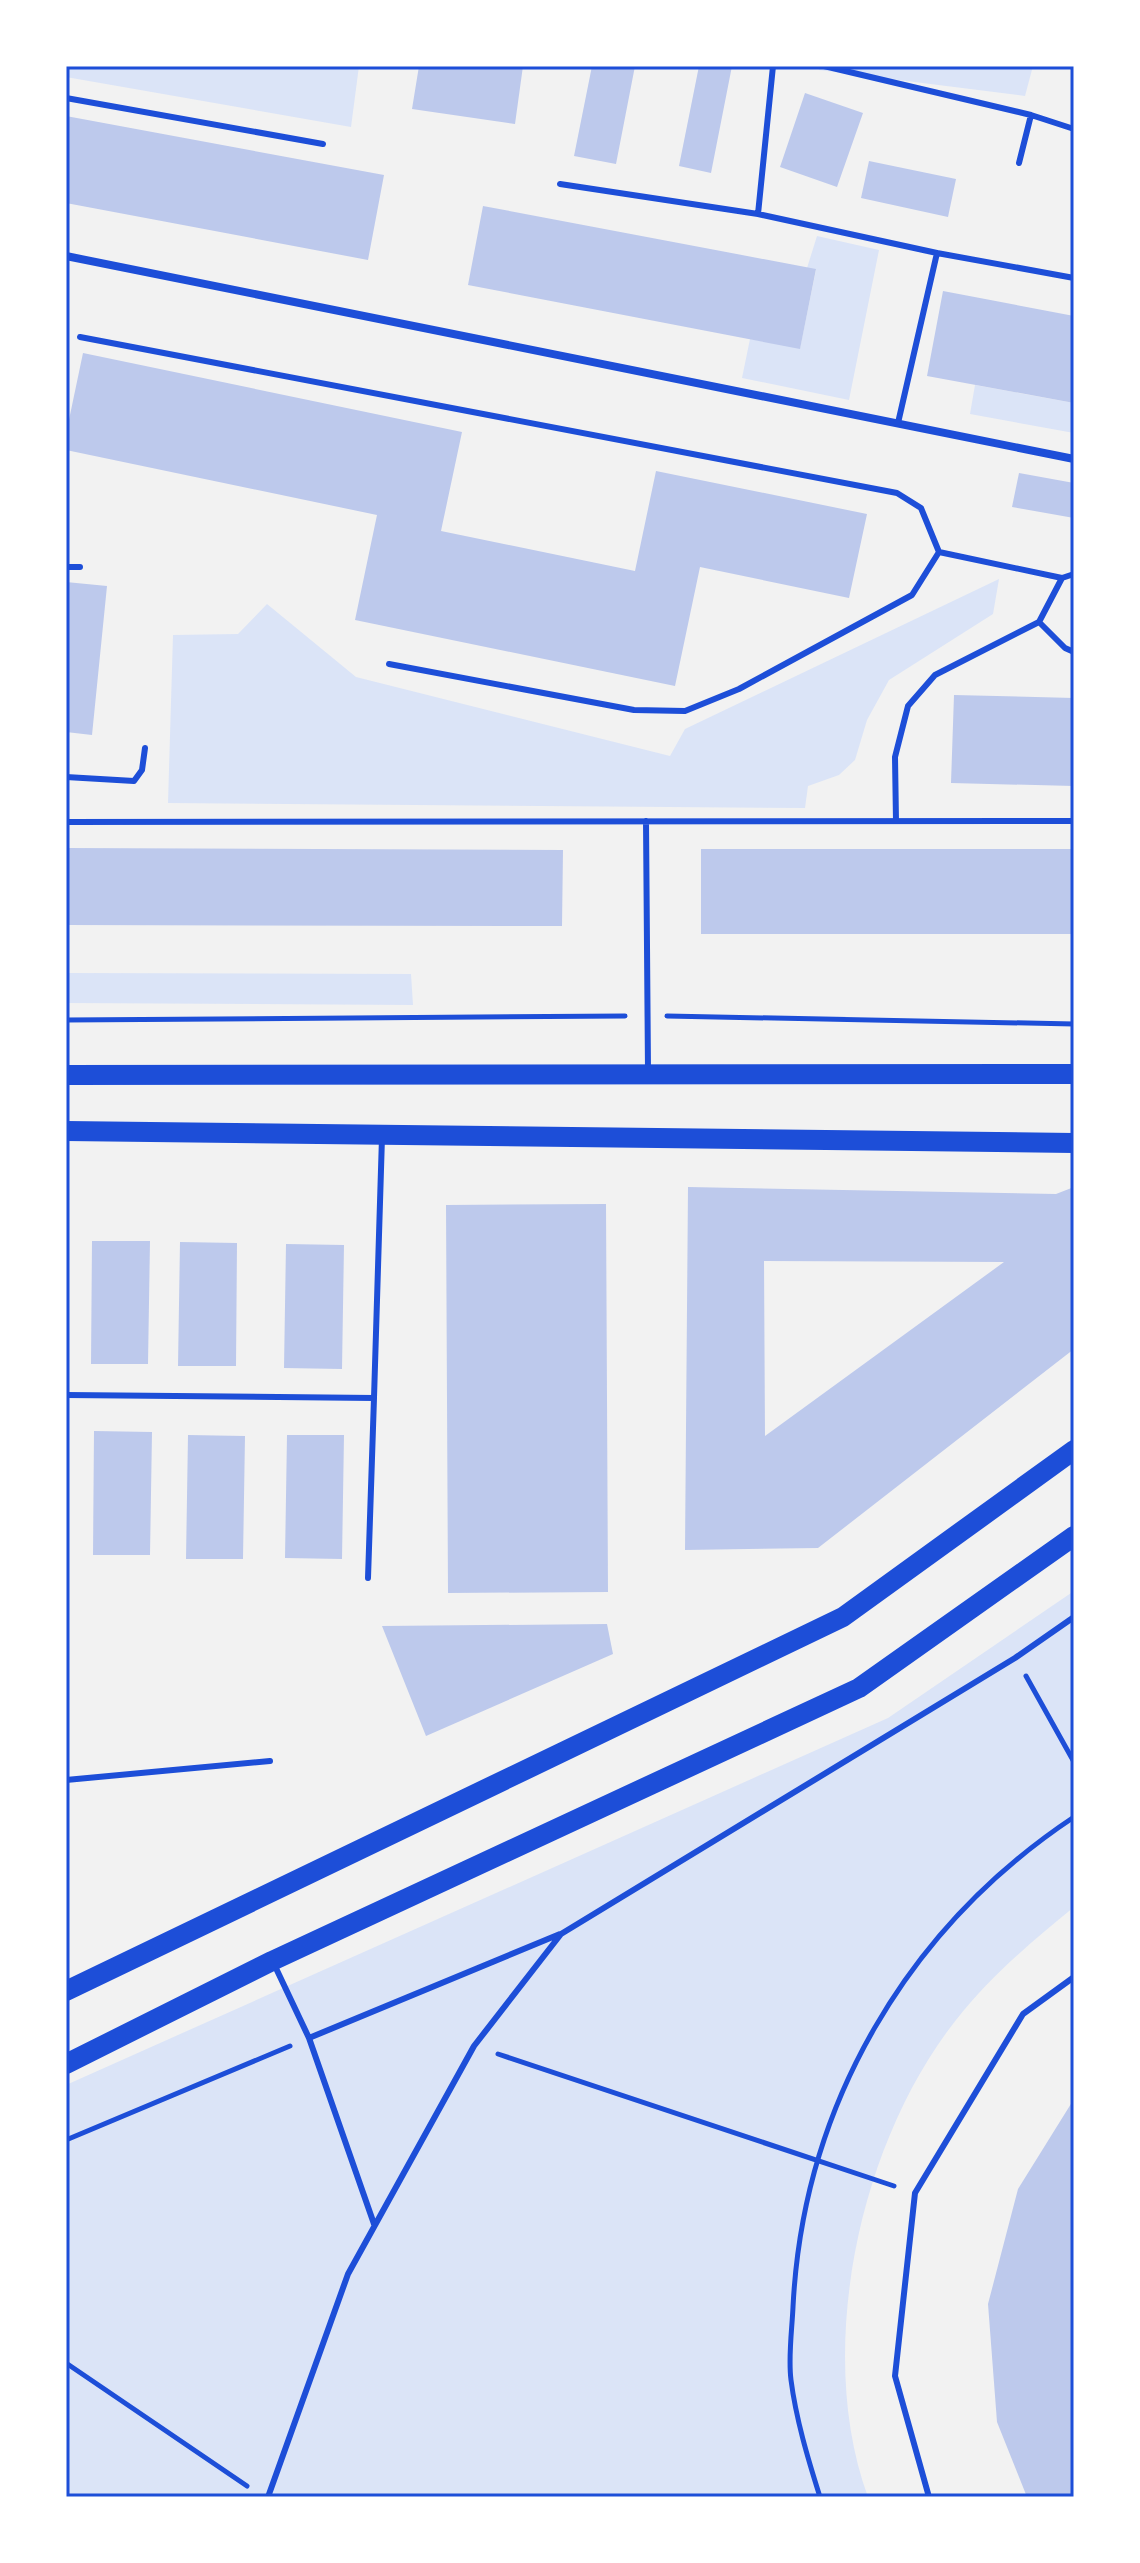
<svg xmlns="http://www.w3.org/2000/svg" width="1140" height="2563" font-family="'Asap Condensed',sans-serif">
<style>
.green{fill:#dbe4f7}
.building{fill:#bdc9ec;fill-rule:evenodd}
.lines{fill:none;stroke-linecap:round;stroke-linejoin:round}
.path{stroke:#1d4ed8;stroke-width:5}
.service{stroke:#1d4ed8;stroke-width:6}
.minor{stroke:#1d4ed8;stroke-width:8}
.primary{stroke:#1d4ed8;stroke-width:20}
.neatline{fill:none;stroke:#1d4ed8;stroke-width:3}
</style>
<rect width="100%" height="100%" fill="#f2f2f2"/>
<path class="green" d="M66,66H359L351,127L66,77Z
M818,66H1033L1025,96L819,70Z
M817,236L879,250L849,400L742,378L750,339L800,348L816,270L807,268Z
M975,385L1074,403V433L970,414Z
M999,579L993,614L889,680L867,720L855,760L839,775L808,786L805,808L168,803L173,635L238,634L267,604L356,677L670,756L685,729Z
M66,973L411,974L413,1005L66,1003Z
M1074,1591V1907C1031,1942 991,1976 956,2020C860,2141 814,2350 868,2497H66V2085L888,1718Z"/>
<path class="building" d="M419,66H523L515,124L412,109Z
M592,66H635L616,164L574,156Z
M699,66H732L711,173L679,166Z
M805,93L863,113L837,187L780,167Z
M66,116L384,175L368,260L66,203Z
M869,161L956,179L948,217L861,198Z
M483,206L816,269L800,349L468,285Z
M943,291L1074,316V403L927,376Z
M83,353L462,432L441,531L635,571L656,471L867,514L849,598L700,567L675,686L355,620L377,515L66,450V434Z
M1019,473L1074,483V518L1012,507Z
M66,582L107,586L92,735L66,732Z
M954,695L1074,698V786L951,783Z
M66,848L563,850L562,926L66,925Z
M701,849H1074V934H701Z
M688,1187L1056,1194L1074,1187V1349L818,1548L685,1550ZM764,1261L1004,1262L765,1436Z
M606,1204L608,1592L448,1593L446,1205Z
M92,1241H150L148,1364H91Z
M180,1242L237,1243L236,1366H178Z
M286,1244L344,1245L342,1369L284,1368Z
M94,1431L152,1432L150,1555H93Z
M188,1435L245,1436L243,1559H186Z
M287,1435H344L342,1559L285,1558Z
M607,1624L613,1654L426,1736L382,1626Z
M1074,2099V2497H1027L997,2422L988,2304L1018,2189Z"/>
<g class="lines">
<path class="path" d="M667,1016L1074,1024
M66,1020L625,1016
M1026,1676L1074,1762
M498,2054L894,2186
M66,2140L290,2046
M66,2363L247,2486
M820,2497C808,2459 796,2419 791,2380C788,2357 792,2330 793,2307C803,2105 907,1928 1074,1817"/>
<path class="service" d="M824,66L1031,115L1074,129
M66,98L323,144
M1019,163L1031,115
M560,184L758,214L937,253L1074,278
M758,214L773,66
M80,337L897,493L921,508L939,552
M898,423L937,253
M66,567H80
M1039,622L1065,648L1074,652
M389,664L634,710L685,711L739,689L912,595L939,552L1062,578
M66,777L134,781L142,770L145,748
M646,821L648,1071
M896,821L895,757L908,706L935,675L1039,622L1062,578L1074,574
M66,822L1074,821
M66,1395L374,1398L382,1137
M368,1578L374,1398
M66,1780L270,1761
M274,1964L309,2038L374,2224
M309,2038L560,1934
M268,2497L348,2274L474,2046L561,1934L1015,1658L1074,1617
M929,2497L895,2376L915,2193L1023,2014L1074,1977"/>
<path class="minor" d="M66,256L1074,459"/>
<path class="primary" d="M66,1075L1074,1074
M66,1131L1074,1143
M66,1991L843,1617L1074,1450
M66,2064L272,1961L859,1688L1074,1536"/>
</g>
<rect width="1140" height="2563" fill="none" stroke="#ffffff" stroke-width="136"/>
<rect x="68" y="68" width="1004" height="2427" class="neatline"/>
</svg>
